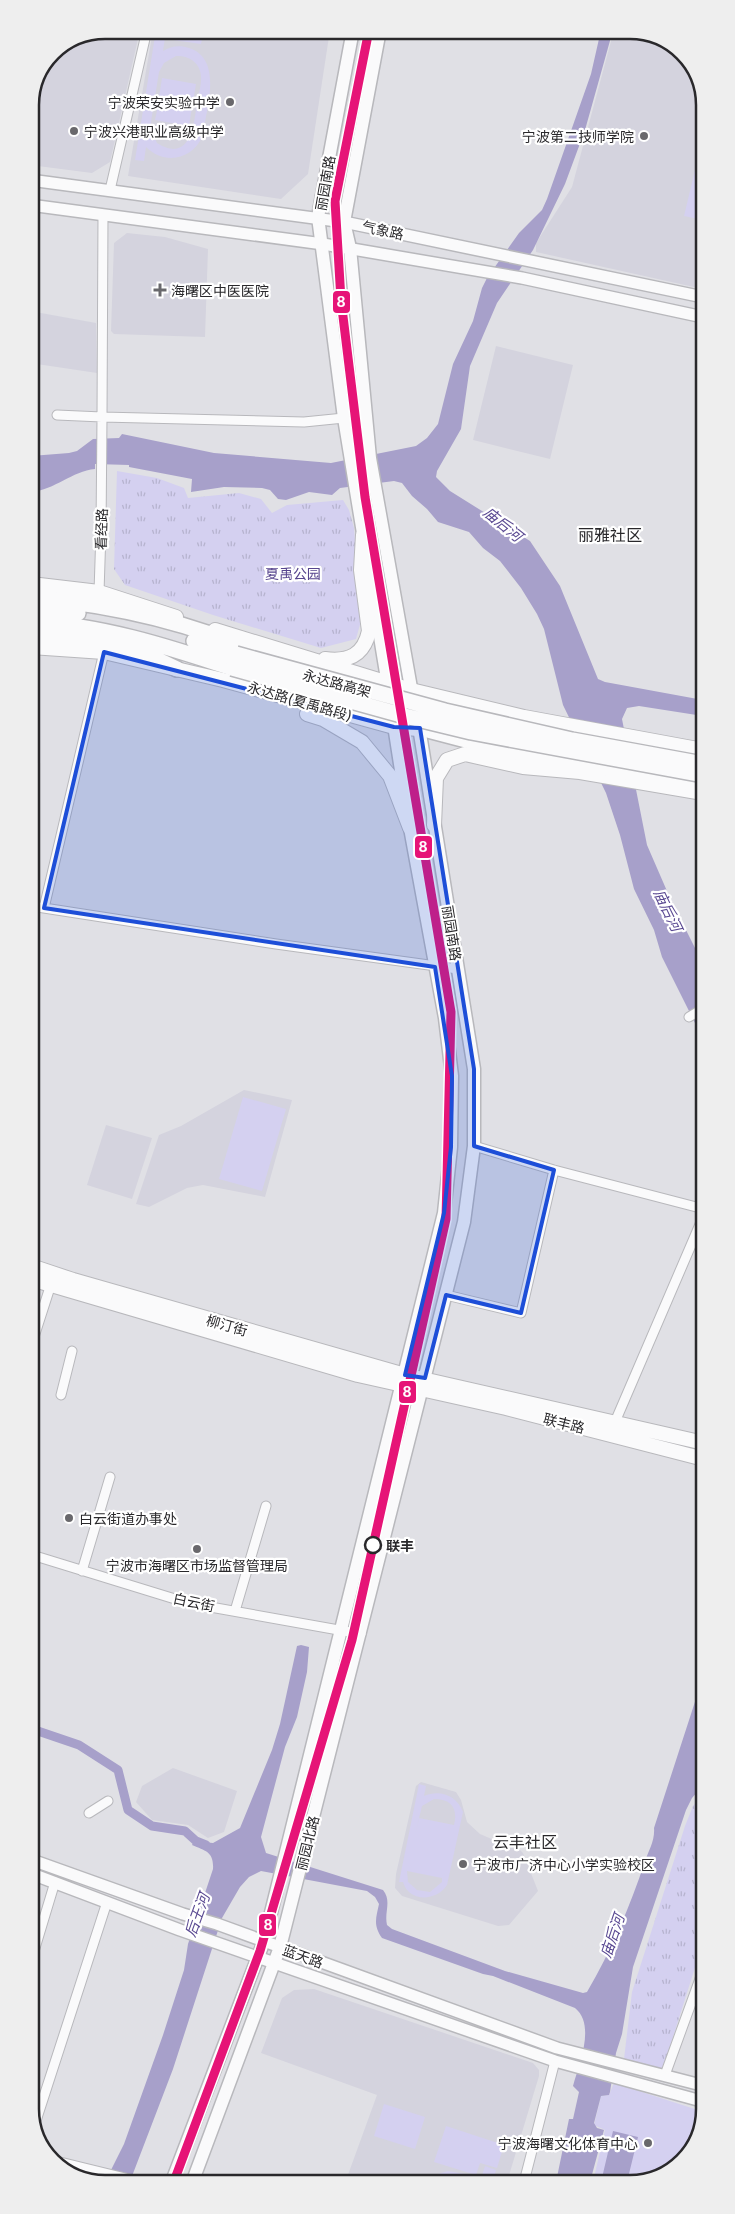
<svg xmlns="http://www.w3.org/2000/svg" width="735" height="2214" font-family="Inter,'Noto Sans SC',sans-serif">
<style>
.built{fill:#d4d3de}
.park{fill:url(#park-tufts)}
.pitch{fill:#d4d0f0;fill-rule:evenodd}
.water{fill:#a7a0ca}
.lines{fill:none;stroke-linecap:round;stroke-linejoin:round}
.canal{stroke:#a7a0ca;stroke-width:9}
.minor-casing{stroke:#b8b8bc;stroke-width:11}
.tertiary-casing{stroke:#b8b8bc;stroke-width:14}
.secondary-casing{stroke:#b8b8bc;stroke-width:15}
.primary-casing{stroke:#b8b8bc;stroke-width:16}
.trunk-casing{stroke:#b8b8bc;stroke-width:18}
.minor{stroke:#fafafb;stroke-width:9}
.tertiary{stroke:#fafafb;stroke-width:11}
.secondary{stroke:#fafafb;stroke-width:12}
.primary{stroke:#fafafb;stroke-width:14}
.trunk{stroke:#fafafb;stroke-width:15}
.trunk-bridge-casing{stroke:#b8b8bc;stroke-width:18;stroke-linecap:butt}
.trunk-bridge{stroke:#fafafb;stroke-width:15}
.metro-1-casing{stroke:#fff;stroke-width:12}
.metro-1{stroke:#e61477;stroke-width:9}
.marked{fill:#1d4ed8;fill-opacity:0.2;stroke:#1d4ed8;stroke-width:4;stroke-linejoin:round}
.poi-dot{fill:#69686c;stroke:#fff;stroke-width:2}
.stop-dot{fill:#fff;stroke:#29282b;stroke-width:2.5}
.labels{text-anchor:middle;dominant-baseline:central;stroke-width:4.5;stroke-linejoin:round;paint-order:stroke}
.poi-label{font-size:14px;fill:#29282b;stroke:#fff;text-anchor:start}
.street-label{font-size:14px;fill:#29282b;stroke:#fff}
.park-label{font-size:14px;fill:#57458e;stroke:#fff}
.stop-label{font-size:14px;font-weight:bold;fill:#29282b;stroke:#fff;text-anchor:start}
.water-label{font-size:15px;font-style:italic;fill:#5a4992;stroke:#fff}
.quarter-label{font-size:16px;fill:#29282b;stroke:#fff}
.rim{fill:none;stroke:#29282b;stroke-width:2.5}
.line-badge{stroke:#fff;stroke-width:2}
.badge-label{font-size:14px;text-anchor:middle;font-weight:bold;fill:#fff}
</style>
<defs>
<pattern id="park-tufts" width="24" height="20" patternUnits="userSpaceOnUse" patternTransform="scale(1.25)"><rect width="24" height="20" fill="#d4d0f0"/><path d="M3 7l-1-3M5 7V3M7 7l1-3M15 17l-1-3M17 17v-4M19 17l1-3" fill="none" stroke="#b6b3ce"/></pattern>
</defs>
<rect width="100%" height="100%" fill="#e0e0e5"/>
<path class="built" d="M105,30H140L110,162L92,173L30,165V100L52,52Z
M153,30H330L308,174L281,199L128,176Z
M614,30H636L679,48L703,85V289L536,252V243L572,187Z
M127,233L165,237L208,249L205,337L114,334L111,331L114,243Z
M30,311L96,323L97,373L30,363Z
M496,346L573,365L550,459L473,440Z
M244,1090L292,1100L265,1197L203,1185L187,1188L149,1207L136,1204L159,1135L181,1126Z
M106,1125L152,1138L132,1199L87,1185Z
M173,1768L237,1791L224,1832L208,1838L188,1825L152,1820L136,1802L142,1786Z
M421,1782L456,1792L461,1800L467,1822L480,1834L494,1840H510L523,1853L538,1891L509,1925L498,1926L402,1896L395,1888L396,1874L416,1786Z
M314,1989L533,2063L539,2070V2076L507,2182L345,2183L377,2095L261,2053L282,1998L294,1990Z"/>
<path class="park" d="M117,471L157,478L184,488L188,498L239,493L261,499L272,513L287,505L343,500L349,510L354,528L361,621L356,639L321,648L213,615L125,585L114,569Z
M705,1792V1936L661,2075L624,2059L632,1992L685,1826L693,1806Z"/>
<path class="pitch" d="M156,30L166,31L163,51C171,46 180,45 189,48C224,59 206,111 202,137C192,160 164,165 146,147L144,161L135,160ZM176,56C186,55 197,60 200,71C203,80 199,93 197,102C194,124 191,164 157,143L150,128L159,72L164,63Z
M168,30H204L201,44L166,39Z
M162,78L196,84L193,102L159,97Z
M159,101L192,107L189,126L155,120Z
M702,141H703V220L684,216Z
M243,1097L286,1109L262,1191L219,1179Z
M419,1784L426,1786L424,1796C439,1789 457,1795 463,1812L447,1885C437,1901 409,1903 403,1882H399ZM434,1799C452,1799 458,1809 454,1825L419,1818L415,1835L422,1806ZM407,1871L442,1878V1882L430,1892L417,1890L408,1882Z
M614,2083L704,2112L689,2155L650,2182H593L605,2130L594,2125L601,2096L609,2095Z
M384,2104L425,2117L415,2149L374,2136Z
M446,2126L504,2145L497,2168L480,2163L476,2175L434,2162Z
M485,2166L496,2170L493,2182H480Z
M448,2171L465,2174L475,2182L444,2181L426,2182L435,2175Z"/>
<path class="water" d="M601,30H613L585,130L565,184L533,250L497,303L470,366L461,429L437,471L436,477L450,491L530,541L560,586L598,679L605,682L703,700V716L639,706L627,708L622,719L647,845L670,898L704,966V1089L696,1025L662,957L654,930L634,889L620,835L606,793L563,705L544,629L537,614L521,588L500,561L483,548L469,532L438,522L427,509L412,496L402,483L394,481L340,488L332,495L309,492L286,500L278,499L270,490L262,488L224,487L191,492L192,479L129,467V465L95,464V469C72,471 55,490 31,492V456L69,453L77,451L93,439L119,438L122,434L214,453L331,463L416,446L427,438L438,424L453,364L473,321L482,288L487,278L519,233L542,210L547,199L591,74Z
M301,1645L309,1647L307,1672L297,1717L285,1747L261,1837L266,1853L383,1890C392,1901 384,1912 387,1925L392,1929L505,1971L583,1993L587,1992C611,1951 630,1907 645,1861C649,1850 655,1840 654,1828L704,1674L705,1783L692,1798L686,1810L633,1967L622,2034L616,2053L610,2092L609,2095L601,2096L594,2123L597,2128L604,2130L590,2182H556L569,2119H573L579,2092L573,2086C579,2064 596,2025 575,2008L493,1976L483,1974L382,1938C373,1925 376,1918 379,1904L375,1897L367,1891L261,1871L249,1877L240,1887L222,1918L173,2069L129,2184H104L124,2144L163,2035L184,1970L188,1944L213,1869C214,1852 206,1851 192,1845L197,1837L203,1842L213,1843L240,1828L272,1750L280,1724L297,1646Z
M613,2131L638,2137L627,2182H601Z"/>
<g class="lines">
<path class="canal" d="M32,1729L79,1745L118,1770L128,1810L152,1826L185,1831L196,1841L206,1845"/>
<defs>
<path id="minor" d="M110,190L147,30
M103,215L102,417L304,422L344,418
M57,415L102,417L101,531L99,592
M31,906L276,944L458,969
M44,908L104,652
M689,1017L704,1008
M474,1146L554,1170L704,1209
M446,1295L521,1313L554,1170
M32,1343L52,1281
M61,1395L72,1351
M615,1422L704,1215
M32,1555L188,1603L361,1634
M82,1571L110,1477
M235,1611L266,1506
M89,1813L108,1801
M32,1958L55,1882
M665,2075L705,1965
M33,2130L107,1902
M52,2160L150,2184
M524,2182L555,2061"/>
<path id="tertiary" d="M30,180L344,222L703,297
M30,205L323,244L522,278L703,317
M32,1860L183,1914L217,1924L557,2048L705,2086
M32,1874L180,1930L555,2061L705,2102"/>
<path id="secondary" d="M353,30L318,217L344,418L389,691
M380,30L344,222L350,248L370,458L413,699
M192,2183L280,1947L464,1222L474,1146V1069L418,721
M171,2184L264,1941L444,1213L451,1147L452,1076L445,1018L410,828L393,719"/>
<path id="primary" d="M31,584L99,592L176,617
M215,630L411,690L524,717L703,750
M31,647L104,652L223,680L394,727L430,730
M325,659C349,662 364,655 369,631L361,570L363,535
M307,714L323,719L362,742L390,776L410,828
M434,825L436,778L447,760L465,754L523,767L580,772L703,793
M31,1266L73,1280L405,1375L704,1443
M31,1279L358,1375L506,1408L704,1459"/>
<path id="trunk" d="M31,597C112,605 197,622 270,660
M31,609L78,613
M31,622C100,625 166,646 232,668
M31,633L89,638L139,651L177,669
M194,641L236,654
M420,728L508,751L703,785"/>
</defs>
<use href="#minor" class="minor-casing"/>
<use href="#tertiary" class="tertiary-casing"/>
<use href="#secondary" class="secondary-casing"/>
<use href="#primary" class="primary-casing"/>
<use href="#trunk" class="trunk-casing"/>
<use href="#minor" class="minor"/>
<use href="#tertiary" class="tertiary"/>
<use href="#secondary" class="secondary"/>
<use href="#primary" class="primary"/>
<use href="#trunk" class="trunk"/>
<defs>
<path id="trunk-bridge" d="M236,654L445,711L572,740L703,764
M232,668L405,716L471,732L703,775"/>
</defs>
<use href="#trunk-bridge" class="trunk-bridge-casing"/>
<use href="#trunk-bridge" class="trunk-bridge"/>
<defs>
<path id="metro-1" d="M173,2184L260,1951L352,1640L446,1219L451,1012L365,497L341,300L335,201L369,30"/>
</defs>
<use href="#metro-1" class="metro-1-casing"/>
<use href="#metro-1" class="metro-1"/>
</g>
<path class="marked" d="M104,652L394,727L420,728L474,1069V1146L554,1170L521,1313L446,1295L425,1378L405,1375L444,1213L451,1147L452,1076L435,967L44,908Z"/>
<g class="poi-dot">
<circle cx="230" cy="102" r="5"/>
<circle cx="74" cy="131" r="5"/>
<circle cx="644" cy="136" r="5"/>
<path d="M157.5 282.5h5v5h5v5h-5v5h-5v-5h-5v-5h5z"/>
<circle cx="69" cy="1518" r="5"/>
<circle cx="197" cy="1549" r="5"/>
<circle cx="463" cy="1864" r="5"/>
<circle cx="648" cy="2143" r="5"/>
</g>
<circle class="stop-dot" cx="373" cy="1545" r="8"/>
<g class="labels">
<g class="poi-label">
<text x="220" y="102" text-anchor="end">宁波荣安实验中学</text>
<text x="84" y="131">宁波兴港职业高级中学</text>
<text x="634" y="136" text-anchor="end">宁波第二技师学院</text>
<text x="171" y="290">海曙区中医医院</text>
<text x="79" y="1518">白云街道办事处</text>
<text x="197" y="1565" text-anchor="middle">宁波市海曙区市场监督管理局</text>
<text x="473" y="1864">宁波市广济中心小学实验校区</text>
<text x="638" y="2143" text-anchor="end">宁波海曙文化体育中心</text>
</g>
<g class="street-label">
<text transform="translate(325 183) rotate(-80)">丽园南路</text>
<text transform="translate(383 230) rotate(12)">气象路</text>
<text transform="translate(101 529) rotate(-88)">看经路</text>
<text transform="translate(337 683) rotate(15)">永达路高架</text>
<text transform="translate(300 701) rotate(16)">永达路(夏禹路段)</text>
<text transform="translate(452 933) rotate(81)">丽园南路</text>
<text transform="translate(227 1325) rotate(16)">柳汀街</text>
<text transform="translate(564 1423) rotate(14)">联丰路</text>
<text transform="translate(194 1602) rotate(12)">白云街</text>
<text transform="translate(307 1843) rotate(-76)">丽园北路</text>
<text transform="translate(303 1956) rotate(20)">蓝天路</text>
</g>
<g class="park-label">
<text x="293" y="573">夏禹公园</text>
</g>
<g class="stop-label">
<text x="386" y="1545">联丰</text>
</g>
<g class="water-label">
<text transform="translate(503 524) rotate(39)">庙后河</text>
<text transform="translate(668 910) rotate(64)">庙后河</text>
<text transform="translate(197 1915) rotate(-70)">后王河</text>
<text transform="translate(612 1936) rotate(-71)">庙后河</text>
</g>
<g class="quarter-label">
<text x="610" y="535">丽雅社区</text>
<text x="525" y="1842">云丰社区</text>
</g>
</g>
<path d="M0 0H735V2214H0ZM105 39H630A66 66 0 0 1 696 105V2109A66 66 0 0 1 630 2175H105A66 66 0 0 1 39 2109V105A66 66 0 0 1 105 39Z" fill="#eee" fill-rule="evenodd"/>
<path class="rim" d="M105 39H630A66 66 0 0 1 696 105V2109A66 66 0 0 1 630 2175H105A66 66 0 0 1 39 2109V105A66 66 0 0 1 105 39Z"/>
<g class="line-badge">
<rect x="332" y="290" width="19" height="24" rx="5" fill="#e61477"/>
<rect x="414" y="835" width="19" height="24" rx="5" fill="#e61477"/>
<rect x="398" y="1380" width="19" height="24" rx="5" fill="#e61477"/>
<rect x="258" y="1913" width="19" height="24" rx="5" fill="#e61477"/>
</g>
<g class="badge-label">
<text x="341" y="307">8</text>
<text x="423" y="852">8</text>
<text x="407" y="1397">8</text>
<text x="268" y="1930">8</text>
</g>
</svg>
